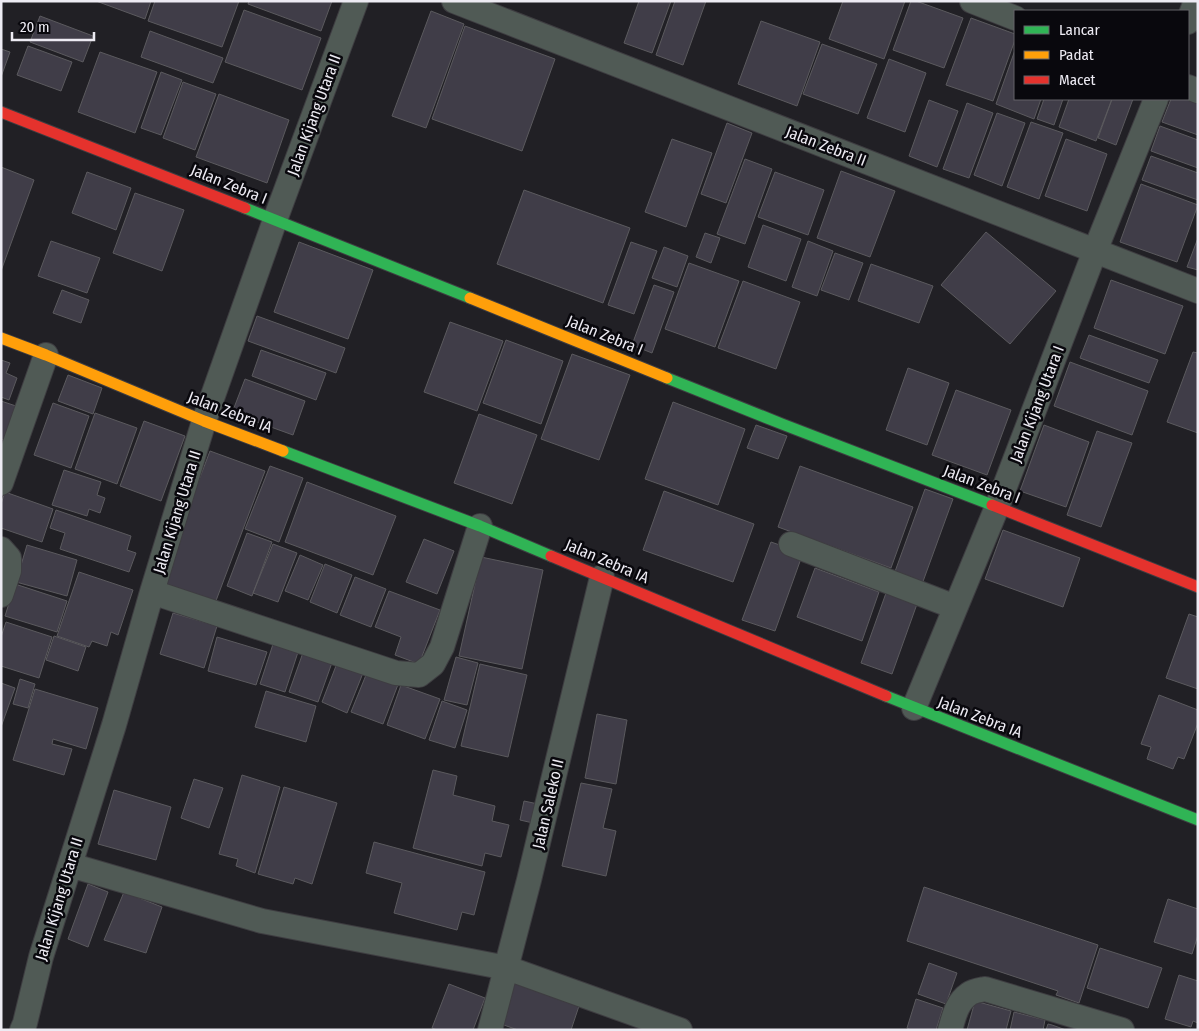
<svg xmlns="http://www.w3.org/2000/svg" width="1199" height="1031" font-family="'Fira Sans Condensed',sans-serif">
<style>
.building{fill:#403d48;stroke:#5b5a5e}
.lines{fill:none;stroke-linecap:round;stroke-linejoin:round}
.street-casing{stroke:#3e3d41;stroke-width:26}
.fast-casing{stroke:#3e3d41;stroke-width:13}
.slow-casing{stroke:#3e3d41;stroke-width:13}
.jam-casing{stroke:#3e3d41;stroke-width:13}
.street{stroke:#505a55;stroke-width:24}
.fast{stroke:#30b455;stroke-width:11}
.slow{stroke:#ff9f0a;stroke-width:11}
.jam{stroke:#e5322d;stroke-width:11}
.labels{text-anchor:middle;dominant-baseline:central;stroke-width:5;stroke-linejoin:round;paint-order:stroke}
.street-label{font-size:16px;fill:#edebf3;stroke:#09080d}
</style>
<rect width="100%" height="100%" fill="#212025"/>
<path class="building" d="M96,1H151L145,19Z
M155,1H239L222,47L148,21Z
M249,1H332L321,31L248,4Z
M639,1H671L652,53L624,43Z
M675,1H706L683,65L656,55Z
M843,1H905L884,59L829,39Z
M911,1H916L963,18L944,68L893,50Z
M244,10L321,38L302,90L225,62Z
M431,11L464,24L426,128L392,116Z
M40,16L93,36L83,62L30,42Z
M971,18L1015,34V40L993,101L946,85Z
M761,21L820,42L797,106L738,84Z
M465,26L555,59L522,151L432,119Z
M150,31L223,58L213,83L141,57Z
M822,44L877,64L858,114L803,94Z
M28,46L72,62L61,91L17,75Z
M1,49L10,52L1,77Z
M1015,50V99H1041L1034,119L996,104Z
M100,52L157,72L135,133L78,112Z
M889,59L926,73L905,132L867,118Z
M161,72L182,80L161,135L141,128Z
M183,82L216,94L195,150L163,138Z
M219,94L289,120L267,183L196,157Z
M1044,99H1063L1054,125L1037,119Z
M1069,99H1112L1096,141L1059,127Z
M1112,99H1133L1116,145L1098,138Z
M1171,99L1198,100V135L1162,122Z
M929,100L958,111L937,167L909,156Z
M967,103L993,113L969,178L943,169Z
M997,113L1025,123L1002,186L974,175Z
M1031,122L1063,133L1039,199L1007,187Z
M727,123L752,133L726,203L701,194Z
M1160,126L1198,140V168L1151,151Z
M672,139L712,153L686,227L645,212Z
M1066,139L1107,154L1087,211L1045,196Z
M1151,156L1198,173V200L1142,180Z
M745,159L772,169L745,244L717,234Z
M1,167L34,180L1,271Z
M841,171L895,191L870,257L817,238Z
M87,172L131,188L116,230L72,213Z
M775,172L824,190L808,235L758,217Z
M1141,184L1198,205L1177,262L1120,242Z
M524,190L630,228L603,303L497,264Z
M135,193L184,210L162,271L113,253Z
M763,225L801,239L786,281L748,267Z
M986,232L1056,291L1010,344L941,285Z
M705,233L720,238L711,263L696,257Z
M1198,238V270L1187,267Z
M51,241L100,258L87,293L38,276Z
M808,241L833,251L817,296L792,287Z
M299,242L373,270L348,339L274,312Z
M631,242L657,251L634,314L608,305Z
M664,247L688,256L677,287L652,278Z
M835,253L863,263L849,300L821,290Z
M689,263L739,281L715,347L665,329Z
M871,264L933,286L919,323L858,301Z
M1111,280L1183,306L1165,354L1094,328Z
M743,281L800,302L776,369L718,348Z
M654,285L674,292L652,353L632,345Z
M62,290L89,300L81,323L53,313Z
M257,316L345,348L336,373L248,341Z
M450,322L503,341L477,411L424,392Z
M1089,335L1158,360L1149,383L1080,358Z
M506,340L563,361L541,424L483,403Z
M261,350L326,373L316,400L252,376Z
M1193,352L1198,353V433L1167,422Z
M572,354L630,375L599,460L541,439Z
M1,360L10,363L6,373L17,378L9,400L1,397Z
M1070,362L1148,391L1132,435L1054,406Z
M908,368L949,383L927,445L886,430Z
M68,375L102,388L93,414L58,401Z
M245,379L305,401L293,435L232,413Z
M956,390L1011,410L987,475L932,455Z
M1,401L16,406L4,440L1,439Z
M673,402L745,429L718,505L645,479Z
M53,403L89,416L71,468L34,455Z
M95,413L137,428L117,484L75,469Z
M479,414L537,435L512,504L454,483Z
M144,421L185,436L161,501L120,486Z
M756,425L787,436L778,459L747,448Z
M1044,425L1089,442L1066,507L1020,491Z
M1097,431L1132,443L1101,527L1067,515Z
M210,451L265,471L214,606L159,585Z
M270,466L303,478L279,542L245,529Z
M800,466L913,507L891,568L778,527Z
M64,470L101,482L97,495L105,498L100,513L89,509L87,516L52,505Z
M307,482L396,516L373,575L285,542Z
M925,489L953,499L921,587L893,577Z
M664,491L754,524L733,582L643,550Z
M5,492L53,509L42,542L1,528V504Z
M56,510L131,536L127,550L136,553L129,572L60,549L65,533L50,528Z
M1003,530L1080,558L1063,607L985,579Z
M247,533L272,542L252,596L227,586Z
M424,539L454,551L437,594L406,582Z
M771,542L803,553L775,631L742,620Z
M273,544L297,553L278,602L253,593Z
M27,545L77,560L67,596L16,582Z
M300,555L323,565L308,600L285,591Z
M481,557L543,570L522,669L459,656Z
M325,564L352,575L337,613L310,602Z
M815,568L879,592L862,641L797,617Z
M79,572L133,590L118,635L111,632L107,646L92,641L89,647L57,636Z
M355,577L386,589L371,627L340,615Z
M15,584L67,601L57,632L5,616Z
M389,591L440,610L419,664L395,655L401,637L375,627Z
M886,593L917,604L892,674L861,663Z
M173,613L217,626L204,668L160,654Z
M1189,614L1198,617V689L1166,678Z
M6,622L52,637L39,678L1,666V637Z
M54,636L86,647L78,671L46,660Z
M217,637L267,652L256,685L208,671Z
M275,638L300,646L285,692L260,684Z
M305,647L334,657L318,702L289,692Z
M456,657L478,663L467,705L444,700Z
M339,658L365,668L347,713L322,702Z
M480,664L527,675L508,757L461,746Z
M368,670L399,682L383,724L351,712Z
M20,679L35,684L28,708L13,704Z
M1,683L15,688L1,727Z
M401,685L440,699L425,739L387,725Z
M35,689L98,708L86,749L53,739L52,744L72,749L64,775L13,760Z
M266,691L316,706L306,742L255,727Z
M1159,695L1198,710V723L1184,759L1178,757L1173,769L1147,759L1151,747L1141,744Z
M442,701L467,710L455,748L429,740Z
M597,714L627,720L616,784L585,778Z
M433,770L457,776L453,795L495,806L492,821L509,825L501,857L485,853L482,866L413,848Z
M242,775L280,787L255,873L236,866L238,859L219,854Z
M194,779L223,788L209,828L181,818Z
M581,783L612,789L603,828L616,831L606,876L562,866Z
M284,787L337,803L312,884L295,878L293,884L258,874Z
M114,790L171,807L156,860L98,844Z
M524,801L538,804L533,823L520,820Z
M374,842L485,872L474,915L462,912L457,930L394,913L402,883L366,873Z
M88,884L108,892L88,947L68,939Z
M924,887L1098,945L1079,1003L1056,995L1058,991L907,941Z
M124,892L162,907L146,953L104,940Z
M1168,899L1198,909V935L1192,954L1154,942Z
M1100,948L1162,968L1148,1008L1087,988Z
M929,963L957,973L946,1004L918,994Z
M1179,975L1198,981V1023L1193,1021L1191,1027L1165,1019Z
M516,979L581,1000L571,1030H518L501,1024Z
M449,984L485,998L473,1030H437L432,1028Z
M916,999L943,1008L936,1030H911L907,1028Z
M975,1001L1011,1011L1006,1030H967Z
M1014,1012L1045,1020L1043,1030H1010Z
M1048,1024L1052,1025L1066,1030H1046Z"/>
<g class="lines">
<defs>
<path id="street" d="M454,1L1198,291
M972,1L1015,18
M1188,22L1196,1
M1188,87L1198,91
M1,483L46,355
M791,544L955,607
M1,549L9,558V571L1,595
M152,592L396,673L419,675L433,664L442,647L480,526
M914,708L997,507L1095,251L1156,99
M70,865L262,921L507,968L680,1030
M22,1030L25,1023L41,957L114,725L152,592L204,421L275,220L356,1
M490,1030L529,880L602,577
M950,1030C954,1016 957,1002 969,994C973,991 980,990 985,989L1122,1030"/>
<path id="fast" d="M245,208L470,298
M667,378L782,424L992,505
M283,451L480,526L551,556
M886,696L1198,820"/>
<path id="slow" d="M470,298L667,378
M1,338L46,355L204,421L283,451"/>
<path id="jam" d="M1,112L245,208
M992,505L1198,587
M551,556L886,696"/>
</defs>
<use href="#street" class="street-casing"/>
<use href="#fast" class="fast-casing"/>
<use href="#slow" class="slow-casing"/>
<use href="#jam" class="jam-casing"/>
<use href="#street" class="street"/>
<use href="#fast" class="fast"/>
<use href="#slow" class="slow"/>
<use href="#jam" class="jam"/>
</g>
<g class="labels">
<g class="street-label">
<text transform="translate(314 115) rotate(-70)">Jalan Kijang Utara II</text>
<text transform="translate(826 146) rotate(21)">Jalan Zebra II</text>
<text transform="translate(229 184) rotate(22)">Jalan Zebra I</text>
<text transform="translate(605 335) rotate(22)">Jalan Zebra I</text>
<text transform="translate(1037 404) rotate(-69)">Jalan Kijang Utara I</text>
<text transform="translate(230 412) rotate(21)">Jalan Zebra IA</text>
<text transform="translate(982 484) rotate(21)">Jalan Zebra I</text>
<text transform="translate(177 512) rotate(-73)">Jalan Kijang Utara II</text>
<text transform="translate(607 561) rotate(23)">Jalan Zebra IA</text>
<text transform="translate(980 717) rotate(21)">Jalan Zebra IA</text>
<text transform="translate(548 804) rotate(-77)">Jalan Saleko II</text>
<text transform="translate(59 899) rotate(-73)">Jalan Kijang Utara II</text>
</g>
</g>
<rect width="1199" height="1031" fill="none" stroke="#edebf3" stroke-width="5"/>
<rect x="1014" y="10" width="175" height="90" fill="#09080d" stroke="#646369"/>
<rect x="1024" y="26" width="25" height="8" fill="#30b455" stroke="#646369"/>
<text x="1059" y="35" font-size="15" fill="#edebf3">Lancar</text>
<rect x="1024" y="51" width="25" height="8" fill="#ff9f0a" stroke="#646369"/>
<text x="1059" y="60" font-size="15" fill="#edebf3">Padat</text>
<rect x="1024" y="76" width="25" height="8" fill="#e5322d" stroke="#646369"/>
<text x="1059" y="85" font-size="15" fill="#edebf3">Macet</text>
<path d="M12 32v8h82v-8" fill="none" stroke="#edebf3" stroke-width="2.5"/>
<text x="20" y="32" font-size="15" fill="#edebf3" stroke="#09080d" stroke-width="4" paint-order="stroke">20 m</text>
</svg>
